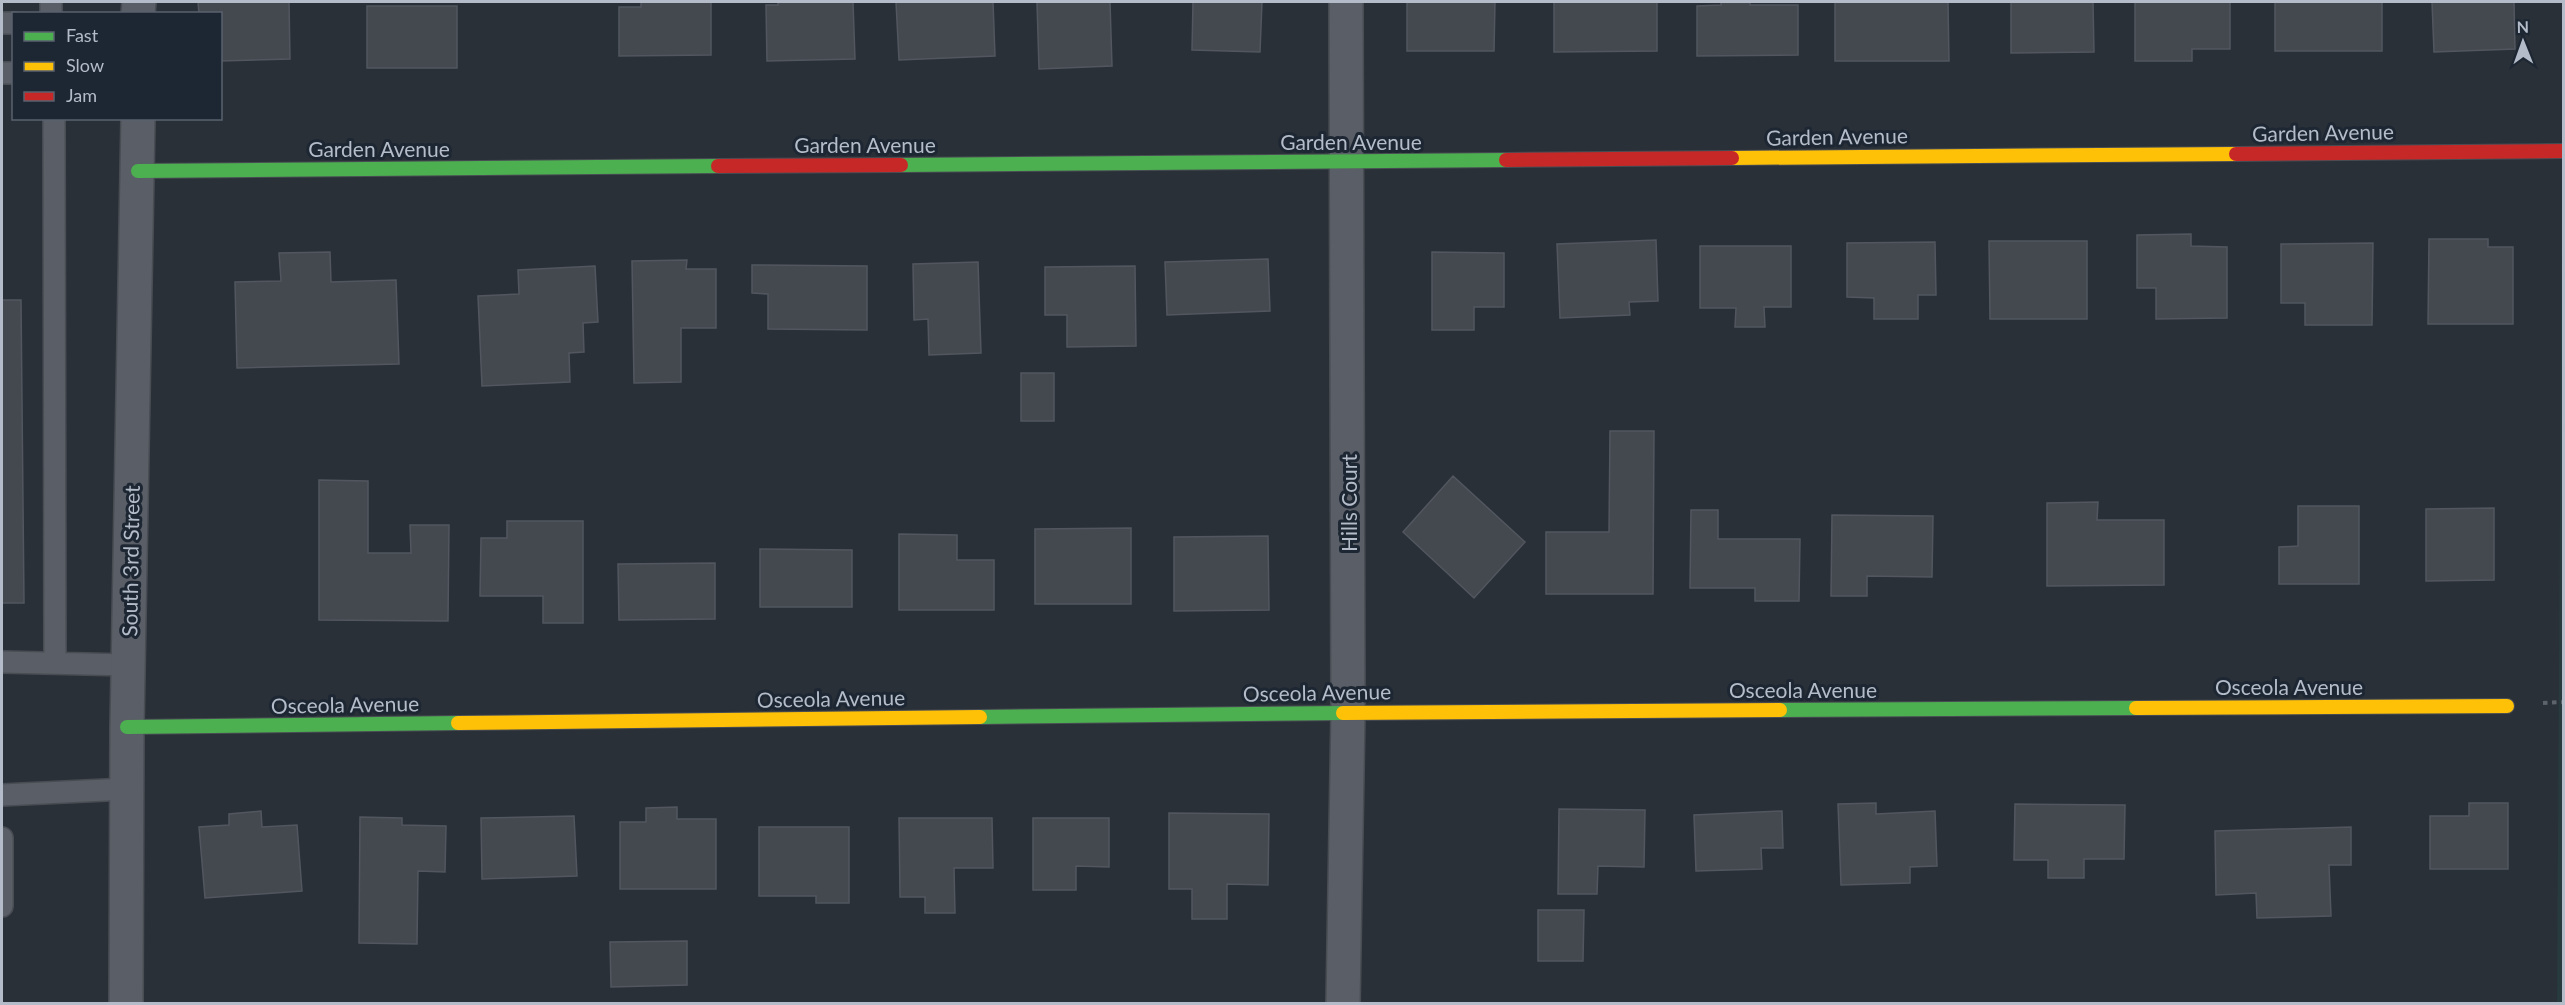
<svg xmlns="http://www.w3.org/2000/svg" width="2565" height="1005" font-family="Lato,sans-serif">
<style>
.green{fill:#273a3e}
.building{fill:#444950;stroke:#52575f;stroke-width:1.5}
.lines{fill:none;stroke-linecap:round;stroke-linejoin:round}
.lane-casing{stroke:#484c53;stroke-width:24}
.street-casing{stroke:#484c53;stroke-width:36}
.fast-casing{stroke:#484c53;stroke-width:16}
.slow-casing{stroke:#484c53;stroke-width:16}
.jam-casing{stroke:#484c53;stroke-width:16}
.path{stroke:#5d636a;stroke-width:4;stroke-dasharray:4.5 4.5;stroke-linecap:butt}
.lane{stroke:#5a5e66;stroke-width:21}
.street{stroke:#5a5e66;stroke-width:33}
.fast{stroke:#4caf50;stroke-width:14}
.slow{stroke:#ffc107;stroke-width:14}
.jam{stroke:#c62828;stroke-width:14}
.labels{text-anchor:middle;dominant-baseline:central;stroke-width:6;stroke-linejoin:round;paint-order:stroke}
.street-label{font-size:21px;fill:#b4bcc9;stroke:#1d2633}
</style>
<rect width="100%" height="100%" fill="#2a3038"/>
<path class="green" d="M2563,2L2564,1003L2557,1004Z"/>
<path class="building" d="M198,2H289L290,59L220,61V14H199Z
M641,2H711V55L619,56V7H641Z
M778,2H853L855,59L767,61L766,5H778Z
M896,2H993L995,56L899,60Z
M1037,2H1110L1112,66L1039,69Z
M1193,2H1262L1260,52L1192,50Z
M1407,2H1495L1494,51H1407Z
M1554,2H1657V51L1554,52Z
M1721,2H1750V5H1798V55L1697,56V6L1721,5Z
M1835,2H1948L1949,61H1835Z
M2011,2H2093L2094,52L2011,53Z
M2135,2H2230V49H2192V61H2135Z
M2275,2H2382V51H2275Z
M2432,2H2514L2515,49L2434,52Z
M367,6H457V68H367Z
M2191,234V246L2227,247V318L2156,319V288H2137V235Z
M2429,239H2488V247H2513V324H2428Z
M1656,240L1658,301L1629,302L1630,315L1560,318L1557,244Z
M1989,241H2087V319H1990Z
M1935,242L1936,295H1918V319H1874V298L1847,297V243Z
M2373,243L2372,325H2305V303H2281V244Z
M1700,246H1791V307H1764L1765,327H1735L1736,308H1700Z
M330,252L331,282L396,280L399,364L237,368L235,282L281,281L279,253Z
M1432,252L1504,253V307H1474V330H1432Z
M1268,259L1270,311L1167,315L1165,262Z
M687,260L686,269H716V328H681V382L634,383L632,261Z
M978,262L981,353L929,355L928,319L914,320L913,264Z
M752,265L867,266V330L768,329V294L752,293Z
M595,266L598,322L583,323L584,352L569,353L570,382L482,386L478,296L519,294L518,270Z
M1135,266L1136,346L1067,347V315H1045V267Z
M2,300H21L24,603H2Z
M1021,373H1054V421H1021Z
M1610,431H1654L1653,594H1546V532H1609Z
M1453,476L1525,542L1474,598L1403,532Z
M319,480L368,481V553H411L410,525H449L448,621L319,620Z
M2098,502L2097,520H2164V585L2047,586V503Z
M2298,506H2359V584H2279V547L2298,546Z
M2494,508V580L2426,581V509Z
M1691,510H1718V539H1800L1799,601H1755V588H1690Z
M1832,515L1933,516L1932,577L1867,576V596H1831Z
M507,521H583V623H543V596H480L481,538H507Z
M1131,528V604H1035V529Z
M899,534L957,535V560H994V610H899Z
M1268,536L1269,610L1174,611V537Z
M760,549L852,550V607H760Z
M715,563V619L619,620L618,564Z
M1876,803V814L1935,811L1937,866L1910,867V883L1841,885L1838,804Z
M2469,803H2508V869H2430V816H2469Z
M2015,804L2125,805L2124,859H2084V878H2048V860H2014Z
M677,807V819H716V889H620V822H646V808Z
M1559,809L1645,810L1644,867L1598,866L1597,894H1558Z
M261,811L262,827L297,825L302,891L205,898L199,827L229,825V814Z
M1782,811L1783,848H1761L1762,869L1696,871L1694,815Z
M1169,813L1269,814L1268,885L1227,884V919H1192V889H1169Z
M574,816L577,876L482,879L481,818Z
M360,817L402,818V825L446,826L445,872L418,871L417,944L359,943Z
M899,818H992L993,868H954L955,913H925V897H900Z
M1033,818H1109V867L1076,866V890H1033Z
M759,827H849V903H816V896H759Z
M2351,827V865H2329L2331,916L2257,918L2256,893L2216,895L2215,831Z
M1538,910H1584L1583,961H1538Z
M687,941V985L611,987L610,942Z"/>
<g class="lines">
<defs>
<path id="lane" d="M51,14V2
M2,23H14
M2,73H14
M54,118L55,663
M2,662L128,665
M2,795L127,789
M2,838V906"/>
<path id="street" d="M138,14L139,2
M126,1004L127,727L138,118
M1343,1004L1348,713L1346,2"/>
<path id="fast" d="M901,165L1506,160
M138,171L718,166
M1780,710L2136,708
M980,717L1343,713
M127,727L458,723"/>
<path id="slow" d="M1732,158L2236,154
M2136,708L2507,706
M1343,713L1780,710
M458,723L980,717"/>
<path id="jam" d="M2236,154L2564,151
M1506,160L1732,158
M718,166L901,165"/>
</defs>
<use href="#lane" class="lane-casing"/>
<use href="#street" class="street-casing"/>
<use href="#fast" class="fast-casing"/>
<use href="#slow" class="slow-casing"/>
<use href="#jam" class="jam-casing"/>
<path class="path" d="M2543,703L2564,702"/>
<use href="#lane" class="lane"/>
<use href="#street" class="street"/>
<use href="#fast" class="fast"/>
<use href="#slow" class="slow"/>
<use href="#jam" class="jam"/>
</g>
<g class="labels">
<g class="street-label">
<text transform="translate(2323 132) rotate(-1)">Garden Avenue</text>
<text transform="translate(1837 136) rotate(-1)">Garden Avenue</text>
<text x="1351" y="141">Garden Avenue</text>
<text x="865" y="144">Garden Avenue</text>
<text x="379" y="148">Garden Avenue</text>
<text transform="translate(1348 503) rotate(-90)">Hills Court</text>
<text transform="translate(130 561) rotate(-89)">South 3rd Street</text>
<text x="2289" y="686">Osceola Avenue</text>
<text x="1803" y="689">Osceola Avenue</text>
<text transform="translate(1317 692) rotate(-1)">Osceola Avenue</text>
<text transform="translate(831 698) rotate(-1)">Osceola Avenue</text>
<text transform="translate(345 704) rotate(-1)">Osceola Avenue</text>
</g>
</g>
<rect width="2565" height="1005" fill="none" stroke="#b4bcc9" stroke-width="6"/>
<rect x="12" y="12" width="210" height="108" fill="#1d2633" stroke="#59626f" stroke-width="1.5"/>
<rect x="24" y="32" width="30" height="9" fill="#4caf50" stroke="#59626f" stroke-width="1.5"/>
<text x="66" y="42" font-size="18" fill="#b4bcc9">Fast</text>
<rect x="24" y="62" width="30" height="9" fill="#ffc107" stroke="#59626f" stroke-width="1.5"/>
<text x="66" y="72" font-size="18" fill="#b4bcc9">Slow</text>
<rect x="24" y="92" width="30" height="9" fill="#c62828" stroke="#59626f" stroke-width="1.5"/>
<text x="66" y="102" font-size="18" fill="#b4bcc9">Jam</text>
<g transform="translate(2523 42) rotate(359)" stroke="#1d2633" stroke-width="4.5" paint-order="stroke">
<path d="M0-4.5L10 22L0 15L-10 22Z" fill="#b4bcc9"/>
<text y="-9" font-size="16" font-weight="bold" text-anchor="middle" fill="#b4bcc9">N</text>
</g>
</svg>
